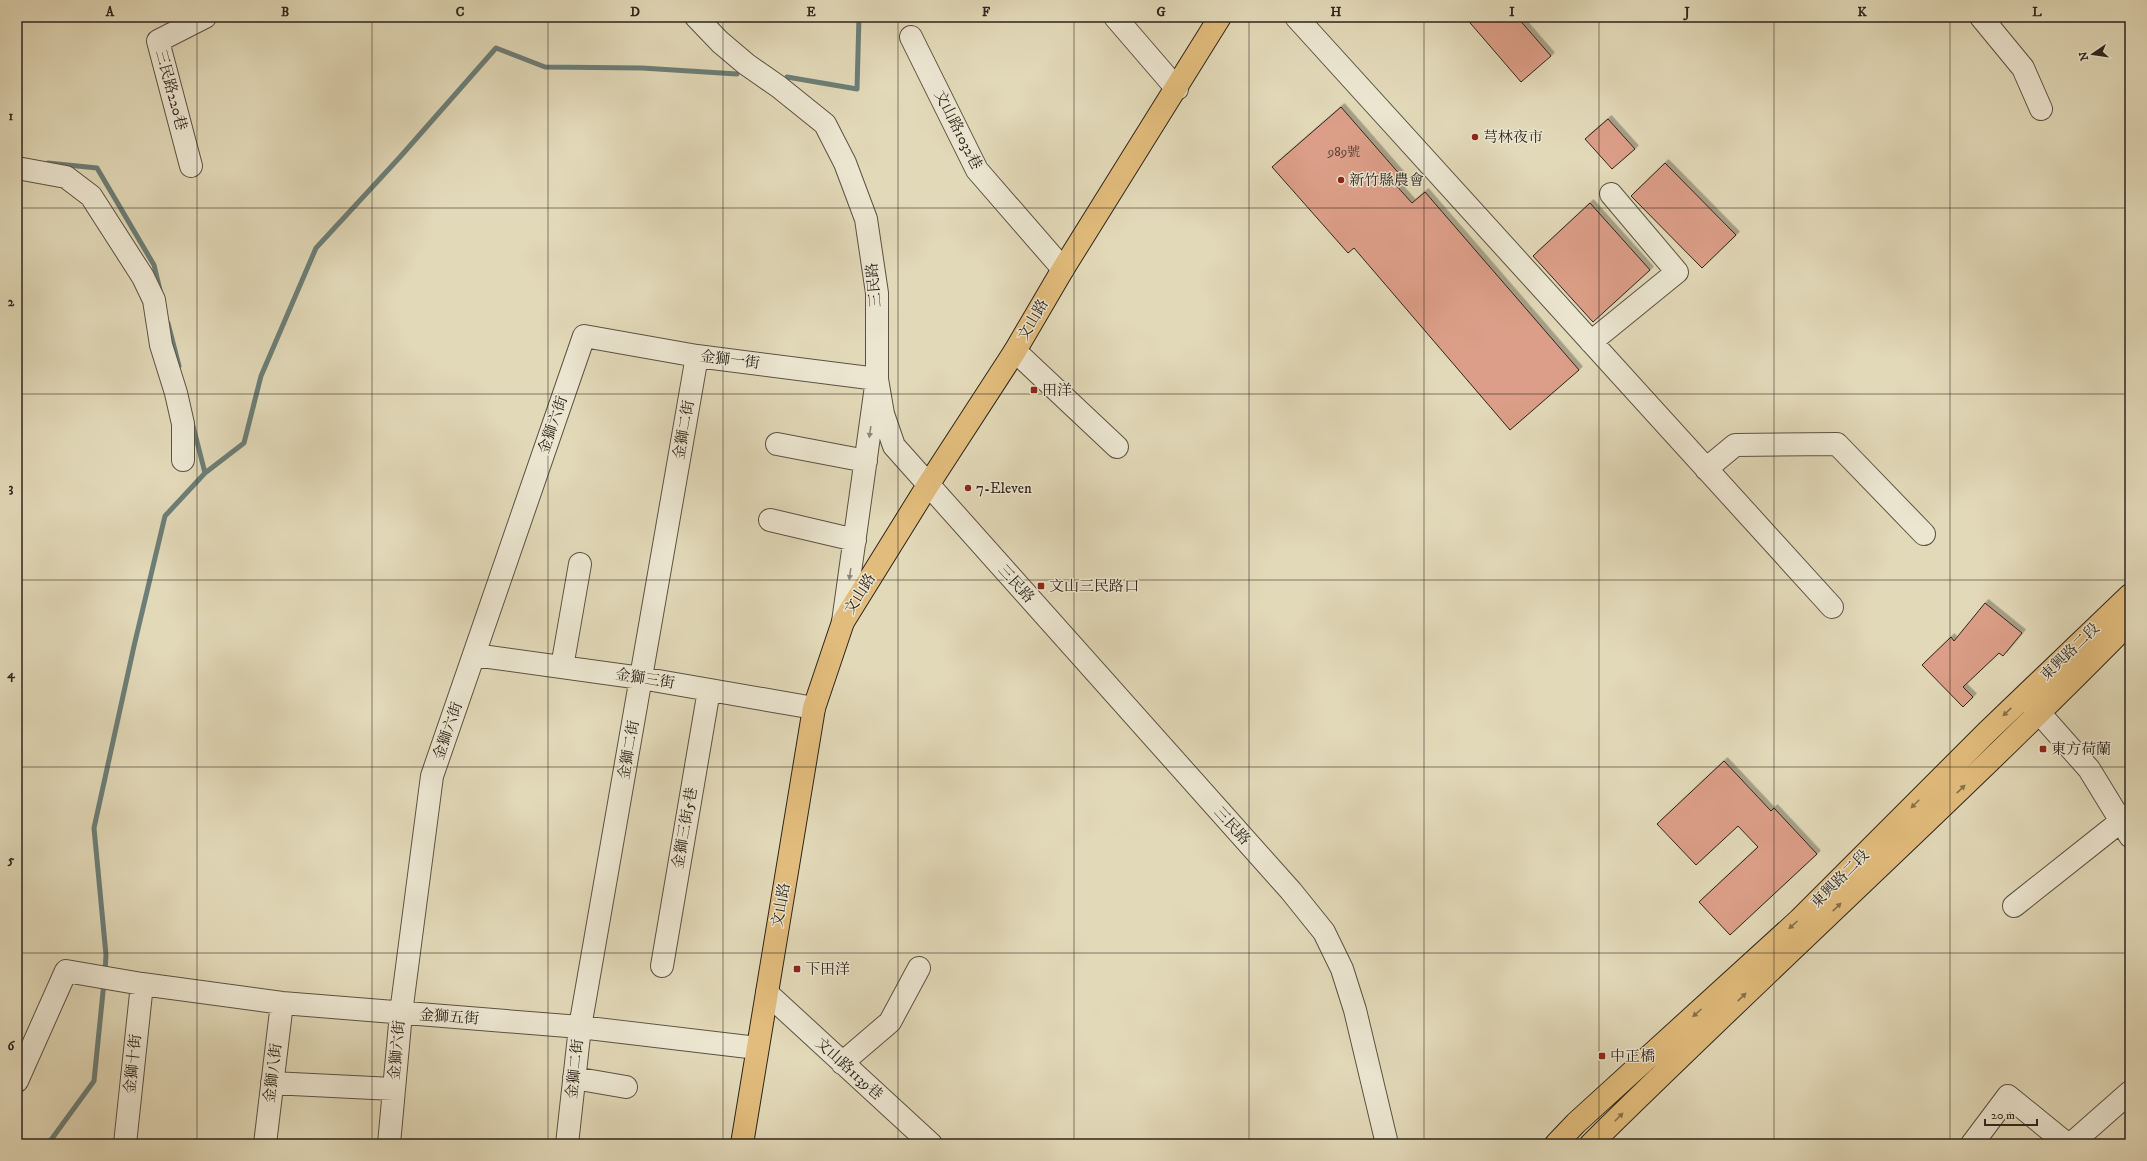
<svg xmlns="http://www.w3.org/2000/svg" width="2147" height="1161" font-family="'IM FELL DW Pica','Noto Serif TC',serif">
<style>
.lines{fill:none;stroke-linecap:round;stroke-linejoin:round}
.stream{stroke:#6c7e77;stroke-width:5}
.building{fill:#dc9e88;stroke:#2e251c;filter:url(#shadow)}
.minor-casing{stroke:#5b5243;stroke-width:24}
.major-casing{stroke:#2e251c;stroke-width:24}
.minor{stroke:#ece6d1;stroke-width:22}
.major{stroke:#e1bc7c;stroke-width:22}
.oneway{fill:#8d8676}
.oneway2{fill:#88704c}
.grid{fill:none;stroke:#2e251c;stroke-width:1;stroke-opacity:0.55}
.poi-dot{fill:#8f2418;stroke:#ece6d1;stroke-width:1.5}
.labels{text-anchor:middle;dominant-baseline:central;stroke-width:3;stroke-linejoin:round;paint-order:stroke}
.number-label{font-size:13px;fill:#5a4337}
.street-label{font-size:15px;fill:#2e251c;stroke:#ece6d1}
.poi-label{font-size:15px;fill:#2e251c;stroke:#ece6d1;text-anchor:start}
.neatline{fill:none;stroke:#2e251c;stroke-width:1.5}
.grid-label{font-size:13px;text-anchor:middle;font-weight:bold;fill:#2e251c}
</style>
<defs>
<filter id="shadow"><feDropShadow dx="3.5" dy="-3.5" stdDeviation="0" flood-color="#0004"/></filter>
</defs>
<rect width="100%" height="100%" fill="#e2d9b8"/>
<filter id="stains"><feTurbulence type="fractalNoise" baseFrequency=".005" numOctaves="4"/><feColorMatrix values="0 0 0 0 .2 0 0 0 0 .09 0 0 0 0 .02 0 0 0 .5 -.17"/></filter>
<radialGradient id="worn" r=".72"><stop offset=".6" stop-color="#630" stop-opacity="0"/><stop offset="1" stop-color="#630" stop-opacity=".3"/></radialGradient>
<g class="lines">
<path class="stream" d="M787,77L857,89L859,17
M48,163L97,168L154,265L160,290
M168,323L179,366
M205,473L244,443L261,376L316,248L400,157L496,48L545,67L642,68L737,74
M105,972L106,955L94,828L134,646L165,516L205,473L192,422
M48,1144L94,1081L104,982"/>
</g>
<path class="building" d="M1465,17H1517L1551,56L1521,82Z
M1341,107L1402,177L1394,183L1412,203L1425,192L1579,370L1510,430L1354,248L1348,253L1272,167Z
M1608,119L1635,149L1612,169L1585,139Z
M1665,163L1736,235L1702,268L1631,196Z
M1590,203L1650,270L1593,322L1533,256Z
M1985,603L2022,633L2003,656L1999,653L1963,687L1973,697L1963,707L1922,665L1951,637L1954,641Z
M1724,761L1771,811L1774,808L1817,854L1730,935L1699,902L1758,847L1738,826L1696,865L1657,824Z"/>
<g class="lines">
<defs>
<path id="minor" d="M696,17L720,42L746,64L779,87L825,124L845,163L866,219L877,293V379L883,414L894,446L1291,891L1324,932L1342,969L1355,1010L1387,1144
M1115,17L1177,89
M1296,17L1832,607
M1981,17L2023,68L2041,109
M911,37L977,170L1063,269
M191,166L158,41L205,17
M17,168L66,177L91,196L143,277L154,300L161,345L176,393L183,424V460
M1591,342L1677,272L1611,194
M1015,351L1117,447
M777,444L866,461
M1706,469L1735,445L1837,444L1924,534
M770,520L855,540
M474,655L641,678L814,708
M562,667L580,564
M2026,698L2089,769L2130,836
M2014,906L2130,814
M662,966L709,690
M767,993L931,1144
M842,1063L890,1022L919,968
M574,1078L626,1087
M17,1081L66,971L142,984L282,1003L580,1027L757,1048
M272,1083L393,1089
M125,1144L142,984
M265,1144L282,1003
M389,1144L401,1013L432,776L584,336L697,356L877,379L843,622
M567,1144L580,1027L697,356
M1972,1144L2008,1096L2067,1144
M2071,1144L2130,1092"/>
<path id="major" d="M742,1144L814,708L843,622L928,485L1015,351L1063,269L1220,17
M1556,1144L1576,1123L1799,920L1987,732L2130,595
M1591,1144C1769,968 1955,800 2130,622"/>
</defs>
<use href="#minor" class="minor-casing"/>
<use href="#major" class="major-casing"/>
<use href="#minor" class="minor"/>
<use href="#major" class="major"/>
</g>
<defs><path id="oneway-solid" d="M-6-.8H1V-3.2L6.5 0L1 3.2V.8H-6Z"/></defs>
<g class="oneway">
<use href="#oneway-solid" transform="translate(870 432) rotate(98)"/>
<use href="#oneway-solid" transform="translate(850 574) rotate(98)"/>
</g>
<g class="oneway2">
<use href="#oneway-solid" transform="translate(2007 712) rotate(136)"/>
<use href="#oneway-solid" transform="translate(1961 789) rotate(-44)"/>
<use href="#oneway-solid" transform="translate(1915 804) rotate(135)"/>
<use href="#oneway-solid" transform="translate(1837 907) rotate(-44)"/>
<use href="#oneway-solid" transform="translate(1793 925) rotate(138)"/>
<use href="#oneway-solid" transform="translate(1742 997) rotate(-44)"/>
<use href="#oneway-solid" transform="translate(1697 1013) rotate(138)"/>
<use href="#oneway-solid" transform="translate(1619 1117) rotate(-45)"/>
</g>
<path class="grid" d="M197,17V1144M372,17V1144M548,17V1144M723,17V1144M898,17V1144M1074,17V1144M1249,17V1144M1424,17V1144M1599,17V1144M1774,17V1144M1950,17V1144M17,208H2130M17,394H2130M17,580H2130M17,767H2130M17,953H2130"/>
<g class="poi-dot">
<circle cx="1475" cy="137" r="4"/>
<circle cx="1341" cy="180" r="4"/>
<rect x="1030" y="386" width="8" height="8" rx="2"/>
<circle cx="968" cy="488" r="4"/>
<rect x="1037" y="582" width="8" height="8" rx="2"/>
<rect x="2039" y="745" width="8" height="8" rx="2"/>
<rect x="793" y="965" width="8" height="8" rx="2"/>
<rect x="1598" y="1052" width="8" height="8" rx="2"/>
</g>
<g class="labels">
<g class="number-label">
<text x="1344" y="152">989號</text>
</g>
<g class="street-label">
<text transform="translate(171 90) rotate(75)">三民路220巷</text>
<text transform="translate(958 130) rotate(63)">文山路1032巷</text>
<text transform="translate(874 285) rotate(-95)">三民路</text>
<text transform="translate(1033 320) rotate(-60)">文山路</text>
<text transform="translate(730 360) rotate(7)">金獅一街</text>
<text transform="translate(553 425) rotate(-71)">金獅六街</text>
<text transform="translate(684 430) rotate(-80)">金獅二街</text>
<text transform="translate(1016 584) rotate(48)">三民路</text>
<text transform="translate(860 594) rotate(-58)">文山路</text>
<text transform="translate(2070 652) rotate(-44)">東興路二段</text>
<text transform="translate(645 679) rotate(9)">金獅三街</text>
<text transform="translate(448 731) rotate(-71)">金獅六街</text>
<text transform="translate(629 750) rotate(-80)">金獅二街</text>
<text transform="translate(1232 826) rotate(48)">三民路</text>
<text transform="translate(685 828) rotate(-80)">金獅三街5巷</text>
<text transform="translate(1840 879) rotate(-45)">東興路二段</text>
<text transform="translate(781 905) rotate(-80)">文山路</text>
<text transform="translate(449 1017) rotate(4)">金獅五街</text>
<text transform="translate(397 1050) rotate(-85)">金獅六街</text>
<text transform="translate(133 1064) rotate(-84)">金獅十街</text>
<text transform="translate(575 1069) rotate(-84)">金獅二街</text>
<text transform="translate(849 1069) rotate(42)">文山路1139巷</text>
<text transform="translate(273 1073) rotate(-83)">金獅八街</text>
</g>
<g class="poi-label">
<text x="1483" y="137">芎林夜市</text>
<text x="1349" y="180">新竹縣農會</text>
<text x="1042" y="390">田洋</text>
<text x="976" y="488">7-Eleven</text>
<text x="1049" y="586">文山三民路口</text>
<text x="2051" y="749">東方荷蘭</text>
<text x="805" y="969">下田洋</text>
<text x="1610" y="1056">中正橋</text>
</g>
</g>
<rect width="2147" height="1161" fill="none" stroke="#e2d9b8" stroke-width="44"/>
<g transform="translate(2093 54) rotate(257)" stroke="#ece6d1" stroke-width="3" paint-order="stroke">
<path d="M0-3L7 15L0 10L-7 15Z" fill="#2e251c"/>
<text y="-6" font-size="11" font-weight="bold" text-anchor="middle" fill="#2e251c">N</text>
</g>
<path d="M1985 1119v6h52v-6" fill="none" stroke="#2e251c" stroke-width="2"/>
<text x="1991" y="1119" font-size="12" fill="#2e251c" stroke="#ece6d1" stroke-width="3" paint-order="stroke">20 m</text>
<rect x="22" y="22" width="2103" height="1117" class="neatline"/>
<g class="grid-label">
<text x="110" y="16">A</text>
<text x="285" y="16">B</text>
<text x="460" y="16">C</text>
<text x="635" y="16">D</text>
<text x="811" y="16">E</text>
<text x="986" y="16">F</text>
<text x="1161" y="16">G</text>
<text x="1336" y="16">H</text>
<text x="1512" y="16">I</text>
<text x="1687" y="16">J</text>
<text x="1862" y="16">K</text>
<text x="2037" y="16">L</text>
<text x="11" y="120">1</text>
<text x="11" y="306">2</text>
<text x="11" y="492">3</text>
<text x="11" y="678">4</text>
<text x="11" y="864">5</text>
<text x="11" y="1050">6</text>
</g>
<rect width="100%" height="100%" filter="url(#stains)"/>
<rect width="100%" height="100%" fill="url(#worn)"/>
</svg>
